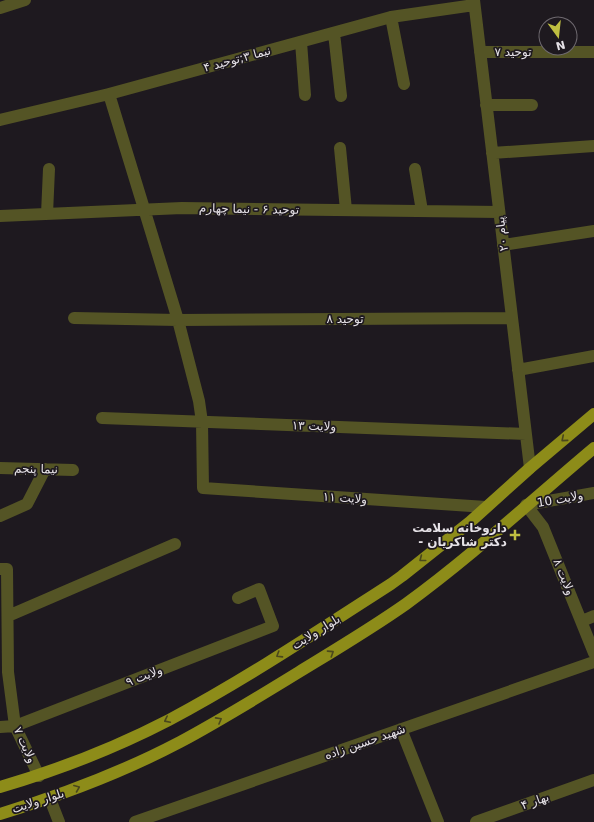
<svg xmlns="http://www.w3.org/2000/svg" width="594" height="822" font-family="'DejaVu Sans','Noto Sans Arabic',sans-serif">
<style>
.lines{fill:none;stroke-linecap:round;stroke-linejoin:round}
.minor{stroke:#545425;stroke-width:12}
.major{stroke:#8d8c19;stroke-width:12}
.oneway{stroke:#4a471d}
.poi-dot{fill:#bfbe41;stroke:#1e191f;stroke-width:1.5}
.labels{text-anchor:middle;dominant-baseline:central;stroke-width:3.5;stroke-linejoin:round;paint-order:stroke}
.street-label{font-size:12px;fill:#e6e2e7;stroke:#1e191f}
.poi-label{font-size:12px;font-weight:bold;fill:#e6e2e7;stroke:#1e191f;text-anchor:end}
</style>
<rect width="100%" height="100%" fill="#1e191f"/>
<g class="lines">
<path class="minor" d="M474,0L530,468
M0,8L25,0
M391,17L404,84
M334,33L341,96
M301,42L305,95
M480,52H594
M109,94L178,320L199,401L202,422L203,488L486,507
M486,105H532
M0,120L109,94L391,17L474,5
M340,148L346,210
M492,153L594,146
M415,169L422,211
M47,214L49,169
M0,216L182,208L499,212
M503,245L594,231
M74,318L178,320L512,318
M518,370L594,356
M102,418L526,434
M0,468L73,470
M594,493L526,505L543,527L594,653
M0,516L27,504L45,469
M0,569H7L8,672L15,726L39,776
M8,616L175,544
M582,621L594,616
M0,727L15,726L273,626L259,589L238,598
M401,729L438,822
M50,799L59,822
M135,822L594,662
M476,822L594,780"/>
<path class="major" d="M0,787C58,770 115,748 169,720C246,679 318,631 391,584L402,576L470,522L530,468L594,414
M0,814C62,795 123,772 180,742C221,720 260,696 299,672C335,650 372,628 406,604C472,556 532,500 594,448"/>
</g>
<defs><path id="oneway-chevron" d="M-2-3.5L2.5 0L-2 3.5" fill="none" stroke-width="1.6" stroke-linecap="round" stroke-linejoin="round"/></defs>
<g class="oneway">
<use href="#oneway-chevron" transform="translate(564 439) rotate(140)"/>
<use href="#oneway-chevron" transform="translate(422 559) rotate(142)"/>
<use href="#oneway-chevron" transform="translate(331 653) rotate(-33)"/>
<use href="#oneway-chevron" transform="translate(279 655) rotate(148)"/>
<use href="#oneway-chevron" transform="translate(167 720) rotate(153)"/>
<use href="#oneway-chevron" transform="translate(219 720) rotate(-29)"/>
<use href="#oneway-chevron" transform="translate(77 788) rotate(-22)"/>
</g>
<path class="poi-dot" d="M513 529h4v4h4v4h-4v4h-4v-4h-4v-4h4z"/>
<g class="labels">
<g class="street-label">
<text x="513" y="52">توحید ۷</text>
<text transform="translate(237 59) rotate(-15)">نیما ۳;توحید ۴</text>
<text transform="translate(249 209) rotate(1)">توحید ۶ - نیما چهارم</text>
<text transform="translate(502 234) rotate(-97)">پیام ۲۰</text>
<text x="345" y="319">توحید ۸</text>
<text transform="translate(314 426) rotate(2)">ولایت ۱۳</text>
<text transform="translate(36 469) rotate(1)">نیما پنجم</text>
<text transform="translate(345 498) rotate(4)">ولایت ۱۱</text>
<text transform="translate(560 499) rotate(-10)">ولایت 10</text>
<text transform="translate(564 577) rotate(68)">ولایت ۸</text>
<text transform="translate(316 632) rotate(-32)">بلوار ولایت</text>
<text transform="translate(144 676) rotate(-21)">ولایت ۹</text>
<text transform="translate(365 742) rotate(-19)">شهید حسین زاده</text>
<text transform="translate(25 745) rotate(66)">ولایت ۷</text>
<text transform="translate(38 801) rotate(-18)">بلوار ولایت</text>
<text transform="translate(535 801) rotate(-19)">بهار ۴</text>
</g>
<g class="poi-label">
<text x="507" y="528">داروخانه سلامت<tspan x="507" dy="14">- دکتر شاکریان</tspan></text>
</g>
</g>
<g transform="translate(558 36) rotate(165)"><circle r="19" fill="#1e191f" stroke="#6e696f"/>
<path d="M0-3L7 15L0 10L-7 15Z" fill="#bfbe41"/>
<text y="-6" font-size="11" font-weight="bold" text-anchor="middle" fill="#e6e2e7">N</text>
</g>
</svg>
